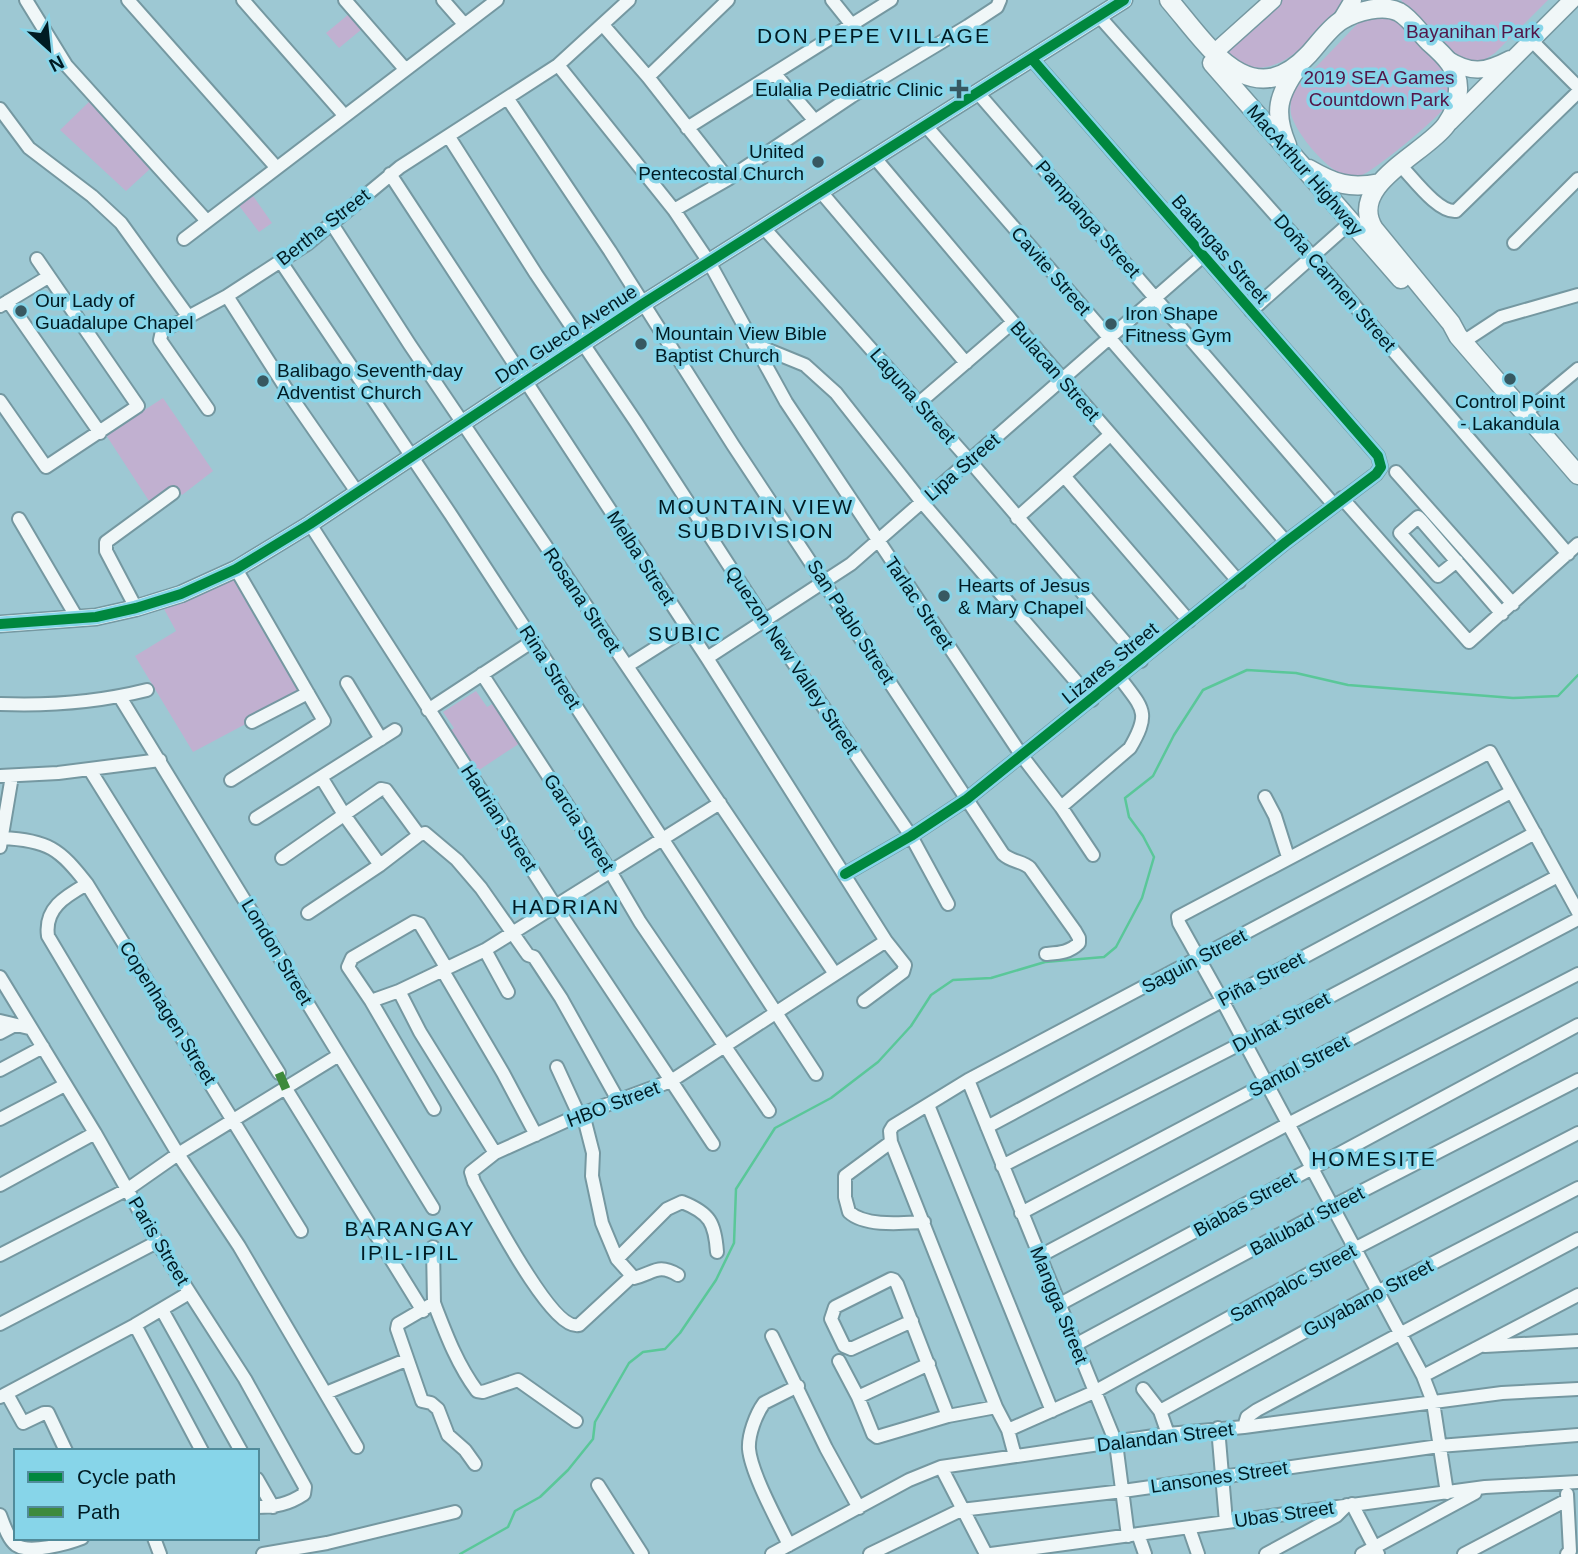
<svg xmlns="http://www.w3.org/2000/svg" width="1578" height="1554" font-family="Helvetica,sans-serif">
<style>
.green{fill:#c1b0d0}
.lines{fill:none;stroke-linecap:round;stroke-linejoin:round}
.stream{stroke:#5ac799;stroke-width:2.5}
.minor-casing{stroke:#7598a1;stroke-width:16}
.major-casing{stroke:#7598a1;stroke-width:19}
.highway-casing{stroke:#7598a1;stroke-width:21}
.minor{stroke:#f0f7f8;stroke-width:12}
.major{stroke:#f0f7f8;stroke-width:16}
.highway{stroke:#f0f7f8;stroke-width:18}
.quiet{stroke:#3e8a3c;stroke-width:9;stroke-dasharray:18 9;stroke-linecap:butt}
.cycleway-casing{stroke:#87d5e9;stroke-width:15}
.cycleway{stroke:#00873e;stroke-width:10}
.poi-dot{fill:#375861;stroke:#87d5e9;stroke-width:2.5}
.labels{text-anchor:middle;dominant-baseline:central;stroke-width:7;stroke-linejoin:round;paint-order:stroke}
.park-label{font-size:19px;fill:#531548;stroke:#87d5e9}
.poi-label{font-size:19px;fill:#001b23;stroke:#87d5e9;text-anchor:start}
.street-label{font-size:19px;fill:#001b23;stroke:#87d5e9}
.neighbourhood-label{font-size:21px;letter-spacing:2px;fill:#001b23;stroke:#87d5e9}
</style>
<rect width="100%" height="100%" fill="#9dc8d3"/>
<path class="green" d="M1282,0H1347C1318,31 1269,100 1226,50Z
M1401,0H1548L1495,53L1481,62H1462L1415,17Z
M349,14L362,29L339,48L326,33Z
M1376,14L1393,18L1451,76C1451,87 1451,97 1445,107C1437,119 1371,174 1358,177C1334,182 1296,134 1291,114C1290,107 1291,100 1291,93L1363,18Z
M91,100L151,168L126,191L60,130Z
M251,193L272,223L259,232L237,203Z
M163,398L213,471L182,495L175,486L151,504L106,435Z
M236,576L302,694L193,752L135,656L176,631L164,609L182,603Z
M476,691L487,707L494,703L520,743L476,772L449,732L454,728L443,712Z"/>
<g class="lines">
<path class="stream" d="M460,1554L508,1527L515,1511L540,1497L568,1470L593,1439L595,1422L629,1363L643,1352L665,1349L680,1333L716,1280L734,1243L736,1189L775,1128L831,1098L878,1062L911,1026L931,995L953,980L991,978L1045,962L1104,957L1116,947L1142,898L1154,857L1143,836L1129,817L1125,798L1153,776L1174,735L1203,690L1247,670L1296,673L1348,685L1513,698L1558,696L1578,675"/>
<defs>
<path id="minor" d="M26,0L66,65L206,220
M128,0L276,167
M243,0L344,115
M345,0L405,69
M443,0L464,24
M832,0L852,25
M1098,15L1312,256L1568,554
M603,25L648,77L728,179
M1532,41L1578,87
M558,65L674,210L709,262L786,402L1022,756L1061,807L1093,855
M775,74L815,121
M648,77L728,0
M978,93L1334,505
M508,99L610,251L733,445L1003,854C1011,862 1023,861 1030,868L1075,931L1079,938V943C1069,953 1058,953 1046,954
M0,109L29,148L92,196L121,223L188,316
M926,126L1286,542
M687,128L891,0
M449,137L536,274L636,422L765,621L911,836L948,904
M875,158L1013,322L1239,582
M1400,165C1413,178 1438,213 1456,211L1578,92
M390,174L707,658L886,941L905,965L903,972L864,1001
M821,192L966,363
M674,210L728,179L852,96L968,26L997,7L1000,0
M332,224L410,345L835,974
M764,228L969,460L1141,661
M184,239L497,0
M1514,243L1578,179
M281,262L451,515L816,1074
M227,296L294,401L357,492
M8,301L100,433
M0,306L48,277
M1251,311L1350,223
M1463,342L1501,317L1578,295
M756,345L805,365L836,393L921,501L1092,700
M0,401L46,467L138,406L37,259
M919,403L1013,322
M208,409L160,340L162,331L227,296L307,244L400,167L558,65L629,0
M1524,414L1578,369
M1396,472L1513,604
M1065,477L1189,621
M1342,498L1469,642L1578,544
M1017,518L1110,435
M19,519L77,618
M310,524L556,907L713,1144
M1457,561L1438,576L1400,533L1418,517L1421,520L1502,614
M136,608L106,551V542L173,493
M707,658L851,564L1203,256
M627,666L687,628
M482,674L610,871L640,922L769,1111
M347,683L381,739
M120,697L433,1208
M0,704C50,706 99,702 147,690
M428,710L533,641
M252,722L308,693
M90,770L279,1073
M0,776L58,773L160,760
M321,777L345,816L380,865
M231,780L324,721L236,569
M1265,797L1275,816L1288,857
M1061,807L1130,748C1151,712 1143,709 1120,678
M256,818L395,730
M2,838C48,840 60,849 87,884L301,1231
M0,847L12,776
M282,858L381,789L386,790L419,835
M845,874L911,836L967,799L1286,542L1376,474L1381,467L1378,456L1032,59
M87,884C66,896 44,908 48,936L178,1154L239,1246L357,1447
M308,913L380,865L419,835L425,833L457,860L481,888L528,955L534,957L561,998L618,1100
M485,950L508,992
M443,971L503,1073L536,1135
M0,977L95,1133L157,1242L245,1379L305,1487L304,1494C289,1504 275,1507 257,1507
M399,991L420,1032L495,1153
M371,1001L399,991L485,950L720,803
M0,1021L29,1028
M0,1033L15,1025
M557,1067L579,1115
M0,1070L43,1047
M968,1080L1116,1443L1128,1536
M286,1089L423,1311
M928,1105L1052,1411
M434,1109L371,1001L348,967L352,958L414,922L420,924L447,969
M583,1114L593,1153L592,1176L602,1223L617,1259L634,1278C654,1273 658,1263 678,1275
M0,1119L65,1085
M987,1127L1535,833
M891,1142L845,1176V1197L849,1212C865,1227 903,1223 924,1222
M1002,1166L1244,1042L1558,876
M0,1185L95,1133
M1021,1213L1578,919
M433,1247L434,1303L398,1324L397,1329L422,1401L431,1403L438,1409L448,1435L465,1450L475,1464
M0,1255L128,1189L178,1154L339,1055
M1040,1256L1288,1124L1578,974
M617,1259L667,1209L682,1202C710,1213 715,1223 717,1252
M631,1277L579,1325C552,1332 488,1206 474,1182L471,1172L495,1153L579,1115L671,1081L886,941
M434,1303C446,1334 457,1364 477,1391L483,1392L518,1380L576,1421
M1060,1304L1578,1025
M162,1310L241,1451
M912,1321L851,1349L844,1346L831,1319L835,1307L891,1279L894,1280L897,1284L948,1416
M0,1324L157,1242
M135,1325L202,1451
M772,1336L826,1448L859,1508
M1075,1345L1333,1206L1578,1080
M1485,1346L1578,1341
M839,1361L858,1397L873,1434L877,1437L948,1416L996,1407
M1423,1376L1578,1295
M1143,1389L1160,1411L1168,1434
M326,1393L406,1360
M7,1394L23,1423L44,1413H48L66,1451
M0,1397L135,1325L189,1293
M858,1397L929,1364
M1160,1411L1379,1291L1578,1188
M1244,1427L1247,1417L1257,1410L1578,1239
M1218,1428L1226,1522
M1008,1430L1094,1392L1356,1248L1578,1133
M1015,1456L1008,1430L996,1407L891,1142L890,1131L893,1126L968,1080L1511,792
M941,1467L986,1554
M257,1479L273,1507
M598,1485L642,1554
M1447,1493L1433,1402L1423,1376L1222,1000L1179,923L1178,917L1490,752L1578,912
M1352,1504L1378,1554
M0,1515C4,1525 8,1539 16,1545C29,1554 67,1544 82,1538
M1189,1528L1198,1554
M1138,1534L1145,1554
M154,1538L160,1554
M789,1545C778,1522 751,1473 749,1449C748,1435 756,1414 764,1403L798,1386
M263,1554L327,1543L455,1512
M772,1554L909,1480L941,1467L1168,1434L1244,1427L1502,1393L1578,1389
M870,1554L961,1510L1123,1491L1439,1446L1578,1435
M991,1554L1485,1487L1578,1482
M1266,1554L1336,1516L1347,1505
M1362,1554L1475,1493
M1464,1554L1567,1500
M1567,1554L1570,1551L1567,1494"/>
<path id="major" d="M1341,20L1353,0
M1215,52L1273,0
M1447,59C1471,74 1485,72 1510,59
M1450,122L1572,0
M0,624L96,617L136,608L181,594L236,569L310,524L644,303L1124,0"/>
<path id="highway" d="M1169,0C1207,44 1250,117 1309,54C1319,43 1330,27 1342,20C1357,11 1383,4 1399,12C1410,18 1420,33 1429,42C1444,55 1459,69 1458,90C1458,102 1453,115 1446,125C1426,153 1346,185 1374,229L1451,323L1458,336L1578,475
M1212,63L1401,279
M1287,145C1273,112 1278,95 1298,67
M1309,169C1335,184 1350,189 1380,183"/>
</defs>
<use href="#minor" class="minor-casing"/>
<use href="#major" class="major-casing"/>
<use href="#highway" class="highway-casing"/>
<use href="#minor" class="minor"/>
<use href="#major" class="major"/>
<use href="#highway" class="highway"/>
<path class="quiet" d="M279,1073L286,1089"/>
<defs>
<path id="cycleway" d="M0,624L96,617L136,608L181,594L236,569L310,524L644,303L1124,0
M845,874L911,836L967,799L1286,542L1376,474L1381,467L1378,456L1032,59"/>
</defs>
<use href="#cycleway" class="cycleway-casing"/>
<use href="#cycleway" class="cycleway"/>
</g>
<g class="poi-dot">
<path d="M955.5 78.5h7v7h7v7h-7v7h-7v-7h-7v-7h7z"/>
<circle cx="818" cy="162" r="7"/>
<circle cx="21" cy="311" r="7"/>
<circle cx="1111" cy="324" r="7"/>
<circle cx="641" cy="344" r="7"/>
<circle cx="1510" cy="379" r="7"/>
<circle cx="263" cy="381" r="7"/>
<circle cx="944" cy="596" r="7"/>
</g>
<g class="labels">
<g class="park-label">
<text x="1473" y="31">Bayanihan Park</text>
<text x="1379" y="77">2019 SEA Games<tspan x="1379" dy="22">Countdown Park</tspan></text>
</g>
<g class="poi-label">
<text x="943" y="89" text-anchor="end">Eulalia Pediatric Clinic</text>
<text x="804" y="151" text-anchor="end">United<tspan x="804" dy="22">Pentecostal Church</tspan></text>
<text x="35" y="300">Our Lady of<tspan x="35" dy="22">Guadalupe Chapel</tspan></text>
<text x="1125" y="313">Iron Shape<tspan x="1125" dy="22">Fitness Gym</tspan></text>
<text x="655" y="333">Mountain View Bible<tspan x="655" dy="22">Baptist Church</tspan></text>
<text x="277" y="370">Balibago Seventh-day<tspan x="277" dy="22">Adventist Church</tspan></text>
<text x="1510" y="401" text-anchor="middle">Control Point<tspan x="1510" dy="22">- Lakandula</tspan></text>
<text x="958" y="585">Hearts of Jesus<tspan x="958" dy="22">&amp; Mary Chapel</tspan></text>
</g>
<g class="street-label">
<text transform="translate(1305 170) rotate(49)">MacArthur Highway</text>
<text transform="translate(1088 219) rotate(49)">Pampanga Street</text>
<text transform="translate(323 227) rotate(-38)">Bertha Street</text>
<text transform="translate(1220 249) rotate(49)">Batangas Street</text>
<text transform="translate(1051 271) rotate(49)">Cavite Street</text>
<text transform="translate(1335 283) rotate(49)">Doña Carmen Street</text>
<text transform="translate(566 334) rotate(-33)">Don Gueco Avenue</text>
<text transform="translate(1055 371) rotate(49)">Bulacan Street</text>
<text transform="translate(913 396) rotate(49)">Laguna Street</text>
<text transform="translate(962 467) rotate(-41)">Lipa Street</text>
<text transform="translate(641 558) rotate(57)">Melba Street</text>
<text transform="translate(582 600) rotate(56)">Rosana Street</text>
<text transform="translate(919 603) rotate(56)">Tarlac Street</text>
<text transform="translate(851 622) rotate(57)">San Pablo Street</text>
<text transform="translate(792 660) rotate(56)">Quezon New Valley Street</text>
<text transform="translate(1110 663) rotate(-39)">Lizares Street</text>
<text transform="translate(550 667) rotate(57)">Rina Street</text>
<text transform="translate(499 818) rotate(57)">Hadrian Street</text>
<text transform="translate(579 823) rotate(57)">Garcia Street</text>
<text transform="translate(277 952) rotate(59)">London Street</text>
<text transform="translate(1194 961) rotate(-28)">Saguin Street</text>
<text transform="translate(1261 979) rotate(-28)">Piña Street</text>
<text transform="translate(168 1013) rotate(58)">Copenhagen Street</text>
<text transform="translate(1281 1022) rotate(-28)">Duhat Street</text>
<text transform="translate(1299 1066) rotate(-28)">Santol Street</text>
<text transform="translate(613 1104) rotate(-21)">HBO Street</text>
<text transform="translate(1245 1204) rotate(-29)">Biabas Street</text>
<text transform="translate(1307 1221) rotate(-28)">Balubad Street</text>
<text transform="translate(159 1241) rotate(59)">Paris Street</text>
<text transform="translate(1293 1283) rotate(-29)">Sampaloc Street</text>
<text transform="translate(1368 1298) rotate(-28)">Guyabano Street</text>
<text transform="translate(1059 1305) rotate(68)">Mangga Street</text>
<text transform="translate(1165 1437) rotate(-7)">Dalandan Street</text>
<text transform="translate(1219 1477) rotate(-8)">Lansones Street</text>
<text transform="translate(1284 1514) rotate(-8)">Ubas Street</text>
</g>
<g class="neighbourhood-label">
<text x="874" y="35">DON PEPE VILLAGE</text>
<text x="756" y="506">MOUNTAIN VIEW<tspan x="756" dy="24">SUBDIVISION</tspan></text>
<text x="685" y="633">SUBIC</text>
<text x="566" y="906">HADRIAN</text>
<text x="1374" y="1158">HOMESITE</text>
<text x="410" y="1228">BARANGAY<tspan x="410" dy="24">IPIL-IPIL</tspan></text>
</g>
</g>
<rect x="14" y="1449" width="245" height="91" fill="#87d5e9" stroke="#518b9a" stroke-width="2"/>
<rect x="28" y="1472" width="35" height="10" fill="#00873e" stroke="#518b9a" stroke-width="2"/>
<text x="77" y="1484" font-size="21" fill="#001b23">Cycle path</text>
<rect x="28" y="1507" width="35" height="10" fill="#3e8a3c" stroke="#518b9a" stroke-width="2"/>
<text x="77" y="1519" font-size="21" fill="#001b23">Path</text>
<g transform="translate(49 49) rotate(153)" stroke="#87d5e9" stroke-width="5" paint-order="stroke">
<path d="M0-5L12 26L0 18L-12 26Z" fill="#001b23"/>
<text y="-10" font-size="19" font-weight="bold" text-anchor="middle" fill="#001b23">N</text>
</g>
</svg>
